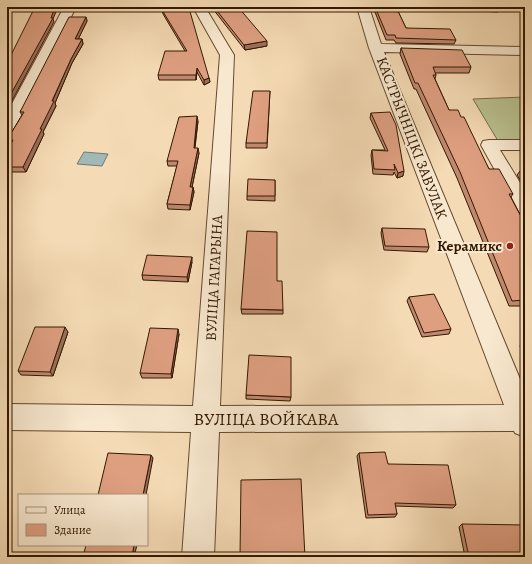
<svg xmlns="http://www.w3.org/2000/svg" width="532" height="564" font-family="Alegreya,serif">
<style>
.green{fill:#b9c190;stroke:#766c48}
.water{fill:#a0b9b7;stroke:#74796e}
.lines{fill:none;stroke-linecap:round;stroke-linejoin:round}
.minor-casing{stroke:#64492e;stroke-width:2}
.minor{fill:#f8e8cf;fill-rule:evenodd}
.wall{fill:#bf896f;stroke:#331801}
.shaded-wall{fill:#9b6f5a;stroke:#331801}
.building{fill:#de9f81;stroke:#331801}
.poi-dot{fill:#8f2418;stroke:#f8e8cf;stroke-width:1.5}
.labels{text-anchor:middle;dominant-baseline:central;stroke-width:4;stroke-linejoin:round;paint-order:stroke}
.street-label{font-size:15px;fill:#331801;stroke:#f8e8cf}
.poi-label{font-size:15px;font-weight:bold;fill:#331801;stroke:#f8e8cf;text-anchor:end}
.near-street-label{font-size:18px;fill:#331801;stroke:#f8e8cf}
</style>
<rect width="100%" height="100%" fill="#f5dbb5"/>
<filter id="stains"><feTurbulence type="fractalNoise" baseFrequency=".005" numOctaves="4"/><feColorMatrix values="0 0 0 0 .2 0 0 0 0 .09 0 0 0 0 .02 0 0 0 .5 -.17"/></filter>
<radialGradient id="worn" r=".72"><stop offset=".6" stop-color="#630" stop-opacity="0"/><stop offset="1" stop-color="#630" stop-opacity=".3"/></radialGradient>
<path class="green" d="M525,97V140L498,141L473,99Z"/>
<path class="water" d="M84,152L108,154L102,166L77,164Z"/>
<g class="lines">
<defs>
<path id="minor" d="M64,7H76L15,128L13,131L7,133V113Z
M193,7H205L234,55L220,406L504,405L369,48L357,7H369L381,44L525,47V55L384,52L525,391V437L515,433L514,431L219,432L214,557H182L191,432L7,430V404L193,406L220,55Z
M489,140H525V150H500L525,191V213L518,212L481,145L483,141Z"/>
</defs>
<use href="#minor" class="minor-casing"/>
<use href="#minor" class="minor"/>
</g>
<path class="wall" d="M213,7H238L267,46L245,50L213,9Z
M306,7H323V9L307,8Z
M373,7H396L406,28L456,40L454,44L396,43L394,40H386Z
M474,7H499V8L498,12L477,11Z
M162,10L209,78L210,82L204,85L197,72L196,80H159L158,75L185,51L163,14Z
M86,17L87,21L78,39H82L83,44L72,63L55,103L56,106L43,132L44,134L26,172H7V152L11,145H10L7,140L22,115L20,112Z
M401,48L471,67L469,73H435L436,75L435,79L449,110L461,117L489,169L513,194L511,197L525,224V306H509L457,178L416,89H414L400,54Z
M270,91L267,148H246V143Z
M371,113L403,176L397,178L394,172L393,175L373,174L371,155L372,150H385L370,118Z
M198,121L195,148L199,153L192,187H193L194,192L190,210L168,209L167,204L177,166H168L167,161Z
M520,171H525V188L517,175Z
M275,180V201L247,200V196Z
M382,228L429,247L427,252L384,250L381,233Z
M192,262L188,282L143,280L142,275Z
M409,297L451,329L449,334L422,337L407,301Z
M241,309L283,310V314H242Z
M68,332L53,376L21,375L18,371Z
M179,334L172,378H142L140,373Z
M523,342H525V360L520,346Z
M246,395L291,397L290,401L246,399Z
M359,453L388,464L456,505L453,508L395,506L397,514L395,517L366,518L357,456Z
M462,524L525,557H465L459,527Z"/>
<path class="shaded-wall" d="M55,7H58L53,19L54,22L7,110V101Z
M86,17L87,21L76,44L75,39Z
M82,39L83,44L72,63L55,103L56,106L43,132L44,134L26,172L23,167L71,59Z
M267,41V46L245,50L244,45Z
M197,68V72L196,80V75Z
M209,78L210,82L204,85V80Z
M197,116L198,121L194,153V148Z
M198,148L199,153L191,192L190,187Z
M404,171L403,176L397,178L398,173Z
M193,187L194,192L190,210V205Z
M192,257V262L188,282L187,277Z
M65,327L68,332L53,376L50,372Z
M178,329L179,334L172,378L171,374Z
M151,455L153,458L146,495H143Z
M134,545H137L134,557H132Z"/>
<path class="building" d="M35,7H55L51,18H53L7,101V55H11Z
M181,7H184L185,8H189L209,78L204,80L197,68L196,75H158L165,51H187L162,10Z
M214,7H238L267,41L244,45Z
M375,7H396L406,28L450,29L456,40L396,38L395,35H387Z
M478,7H499V8Z
M69,17H86L75,39H82L71,59L52,101H54L40,129H42L23,167H7V152L13,140H7L24,112H20Z
M401,48L462,50L471,67H433L436,75H433L449,110H458L461,117H464L489,169H499L513,194H509L525,224V300L512,301L460,172L418,83H415Z
M253,91H270L267,143H246Z
M390,112L396,125L404,171L398,173L394,164L395,170L374,169L372,150L388,151L371,113Z
M197,116L194,148H198L190,187H193L190,205L167,204L178,161H167L179,117Z
M520,171H525V179Z
M248,179L275,180V196H247Z
M382,228L425,229L429,247L385,246Z
M247,231L277,232V281H282L283,310L241,309Z
M147,255L192,257L187,277L142,275Z
M434,294L451,329L424,333L409,297Z
M35,327H65L50,372L18,371Z
M150,328L178,329L171,374L140,373Z
M249,355L291,357V397L246,395Z
M385,452L388,464L448,465L456,505L395,503L397,514L368,515L359,453Z
M108,453L151,455L143,495H98Z
M301,479L305,557H240L241,480Z
M462,524L525,525V557H469Z
M86,545H134L132,557H83Z"/>
<circle class="poi-dot" cx="510" cy="246" r="4"/>
<g class="labels">
<g class="street-label">
<text transform="translate(412 138) rotate(69)">КАСТРЫЧНІЦКІ ЗАВУЛАК</text>
<text transform="translate(214 278) rotate(-87)">ВУЛІЦА ГАГАРЫНА</text>
</g>
<g class="poi-label">
<text x="502" y="246">Керамикс</text>
</g>
<g class="near-street-label">
<text x="266" y="419">ВУЛІЦА ВОЙКАВА</text>
</g>
</g>
<rect width="532" height="564" fill="none" stroke="#f5dbb5" stroke-width="24"/>
<rect x="8" y="8" width="516" height="548" fill="none" stroke="#331801" stroke-width="2"/>
<rect x="12" y="12" width="508" height="540" fill="none" stroke="#331801"/>
<rect x="18" y="494" width="130" height="52" fill="#f8e8cf" stroke="#a9957d"/>
<rect x="26" y="507" width="20" height="6" fill="#f8e8cf" stroke="#a9957d"/>
<text x="54" y="514" font-size="12" fill="#331801">Улица</text>
<rect x="26" y="524" width="20" height="12" fill="#de9f81" stroke="#a9957d"/>
<text x="54" y="534" font-size="12" fill="#331801">Здание</text>
<rect width="100%" height="100%" filter="url(#stains)"/>
<rect width="100%" height="100%" fill="url(#worn)"/>
</svg>
